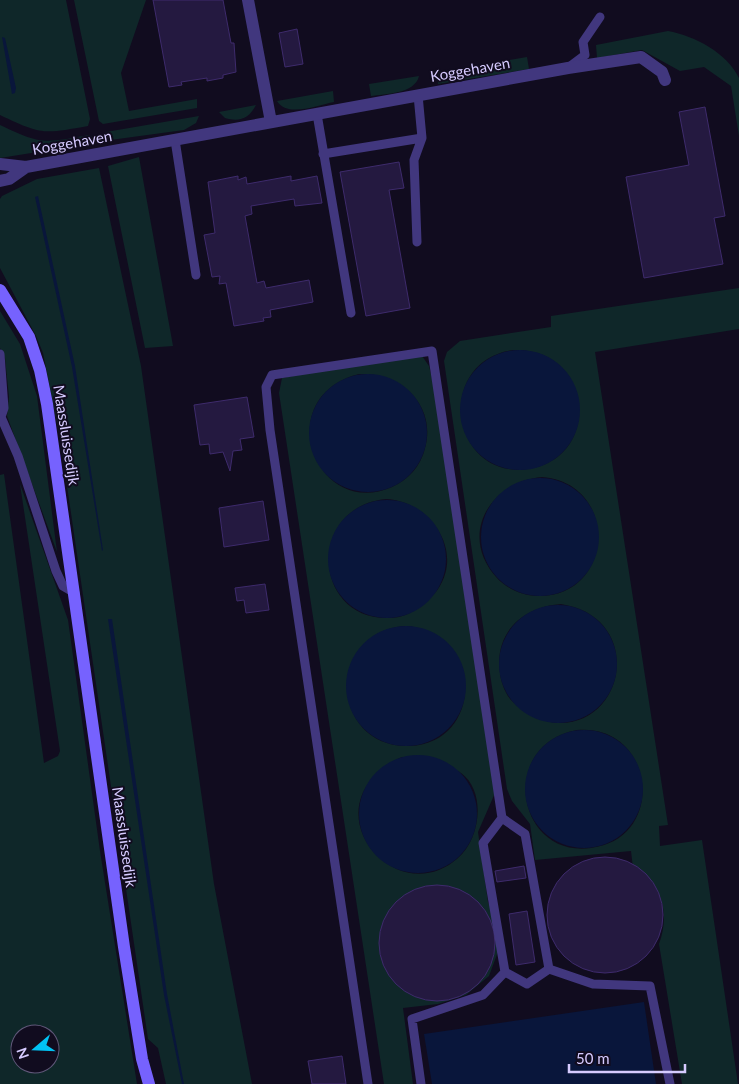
<svg xmlns="http://www.w3.org/2000/svg" width="739" height="1084" font-family="Lato,sans-serif">
<style>
.green{fill:#0f2729;fill-rule:evenodd}
.water{fill:#09163b}
.building{fill:#241940;stroke:#3e2b6c}
.lines{fill:none;stroke-linecap:round;stroke-linejoin:round}
.lane{stroke:#41377e;stroke-width:9}
.street{stroke:#41377e;stroke-width:12}
.secondary{stroke:#7662fe;stroke-width:12}
.labels{text-anchor:middle;dominant-baseline:central;stroke-width:4;stroke-linejoin:round;paint-order:stroke}
.street-label{font-size:15px;fill:#d6cbff;stroke:#110c1f}
</style>
<rect width="100%" height="100%" fill="#110c1f"/>
<path class="green" d="M0,0H66L90,119L88,126C43,134 42,135 0,115Z
M74,0H146L121,73L129,111L197,99V108L103,124L99,121Z
M668,31C695,36 727,53 739,78V136L731,86L704,67L680,71L642,50L597,58L596,45Z
M527,57L529,69L438,84L437,72Z
M419,76C415,94 385,94 371,96L369,84Z
M333,91L334,102C318,105 287,118 277,101Z
M256,105C249,119 239,122 225,118L219,112Z
M199,116L196,123L184,130L103,141L102,135L106,132Z
M0,125C42,145 44,143 89,135L94,138V143L0,158Z
M139,157L173,346L145,348L108,166Z
M99,168L141,366L214,884L252,1084H166L158,1048L148,1039L60,438L43,353L36,336L0,268V199L2,196L37,179Z
M739,288V329L595,352L668,825L659,826L660,846L702,840L738,1084H682L659,944C670,915 663,882 633,868L631,851L535,860L530,824L512,801L507,789L444,361L447,352L460,341L551,327V316ZM513,350C593,347 603,458 528,469C450,480 434,361 513,350ZM542,477C620,483 615,598 537,596C523,596 507,589 497,578C458,536 489,482 542,477ZM561,604C644,617 627,724 559,723C546,723 539,718 528,711C523,708 516,705 512,701C505,694 501,682 500,673C494,632 523,607 561,604ZM577,730C655,723 668,839 591,848C516,858 498,745 577,730Z
M0,311L20,344L37,396L57,552L7,416L9,397L5,358L0,348Z
M420,353L429,366L433,383L495,793L478,832L488,902L498,926L499,949L489,976L466,995L438,1004L403,1008L413,1084H384L279,393L282,378ZM359,374C400,372 437,405 425,448C421,466 408,480 392,487C316,521 269,397 359,374ZM386,499C428,501 465,549 438,589C435,594 429,598 425,602C414,612 404,618 388,618C312,619 307,507 386,499ZM404,626C484,629 485,743 410,746C331,749 324,634 404,626ZM402,757C414,760 453,767 461,773C487,792 480,839 458,858C401,909 322,824 377,774C385,767 392,761 402,757Z
M4,474L44,763L58,756L60,751L20,484L68,620L100,851L137,1084H0V475ZM20,1034H50V1064H20Z"/>
<path class="water" d="M2,37L5,38L16,88L15,93L12,94Z
M38,196L75,366L103,550L102,551L72,367L35,197Z
M460 410a60 60 0 1 1 120 0a60 60 0 1 1-120 0Z
M309 433a59 59 0 1 1 118 0a59 59 0 1 1-118 0Z
M481 537a59 59 0 1 1 118 0a59 59 0 1 1-118 0Z
M328 559a59 59 0 1 1 118 0a59 59 0 1 1-118 0Z
M499 664a59 59 0 1 1 118 0a59 59 0 1 1-118 0Z
M108,619H112L167,994L184,1084H182L164,995Z
M346 686a60 60 0 1 1 120 0a60 60 0 1 1-120 0Z
M525 789a59 59 0 1 1 118 0a59 59 0 1 1-118 0Z
M359 814a59 59 0 1 1 118 0a59 59 0 1 1-118 0Z
M644,1002L656,1084H432L424,1034Z"/>
<path class="building" d="M153,0H223L231,43H234L236,72L223,75V78L207,81V78L181,82L182,85L169,87Z
M297,29L303,64L285,67L279,33Z
M705,107L725,216L714,218L723,264L644,278L626,177L689,165L679,112Z
M399,162L404,188L389,190L410,308L366,316L340,172Z
M238,176V180L246,177L247,184L291,176V181L317,176L322,203L295,206L294,199L251,206L252,214L245,216L257,283L264,281L266,288L309,280L313,302L270,310L271,317L263,318L264,321L234,326L226,283L219,284L220,276L212,277L204,235L215,233L208,182Z
M247,397L254,437L240,439L242,450L233,451L230,471L223,452L210,454L209,444L200,445L194,405Z
M263,501L269,540L224,547L219,508Z
M265,584L269,610L246,613L244,600L237,601L235,588Z
M547 915a58 58 0 1 1 116 0a58 58 0 1 1-116 0Z
M524,866L526,878L497,882L495,871Z
M379 943a58 58 0 1 1 116 0a58 58 0 1 1-116 0Z
M527,911L535,962L516,965L509,914Z
M342,1056L346,1084H312L308,1061Z"/>
<g class="lines">
<path class="lane" d="M569,67L585,55L583,42L600,17
M317,114L351,313
M175,140L196,275
M323,154L422,138
M417,242L414,160L422,138L418,95
M0,354L4,408L1,417L18,456L56,571L63,586L75,593
M549,969L593,984L650,986L670,1084
M368,1084L270,430L266,387L272,375L432,351L502,818L483,843L505,972L527,984L549,969L525,834L502,818
M421,1084L412,1019L483,995L505,972"/>
<path class="street" d="M248,0L271,122
M0,164L26,167L568,68L641,57L662,72L665,80
M0,181L9,179L26,167"/>
<path class="secondary" d="M0,290L29,337L40,370L47,404L124,947L142,1059L149,1084"/>
</g>
<g class="labels">
<g class="street-label">
<text transform="translate(470 69) rotate(-10)">Koggehaven</text>
<text transform="translate(72 142) rotate(-10)">Koggehaven</text>
<text transform="translate(67 435) rotate(81)">Maassluissedijk</text>
<text transform="translate(125 837) rotate(82)">Maassluissedijk</text>
</g>
</g>
<g transform="translate(35 1049) rotate(251)"><circle r="24" fill="#110c1f" stroke="#605879"/>
<path d="M0-4L9 19L0 12L-9 19Z" fill="#01c3f4"/>
<text y="-8" font-size="14" font-weight="bold" text-anchor="middle" fill="#d6cbff">N</text>
</g>
<path d="M569 1064v8h116v-8" fill="none" stroke="#d6cbff" stroke-width="2.5"/>
<text x="576" y="1064" font-size="15" fill="#d6cbff" stroke="#110c1f" stroke-width="4" paint-order="stroke">50 m</text>
</svg>
